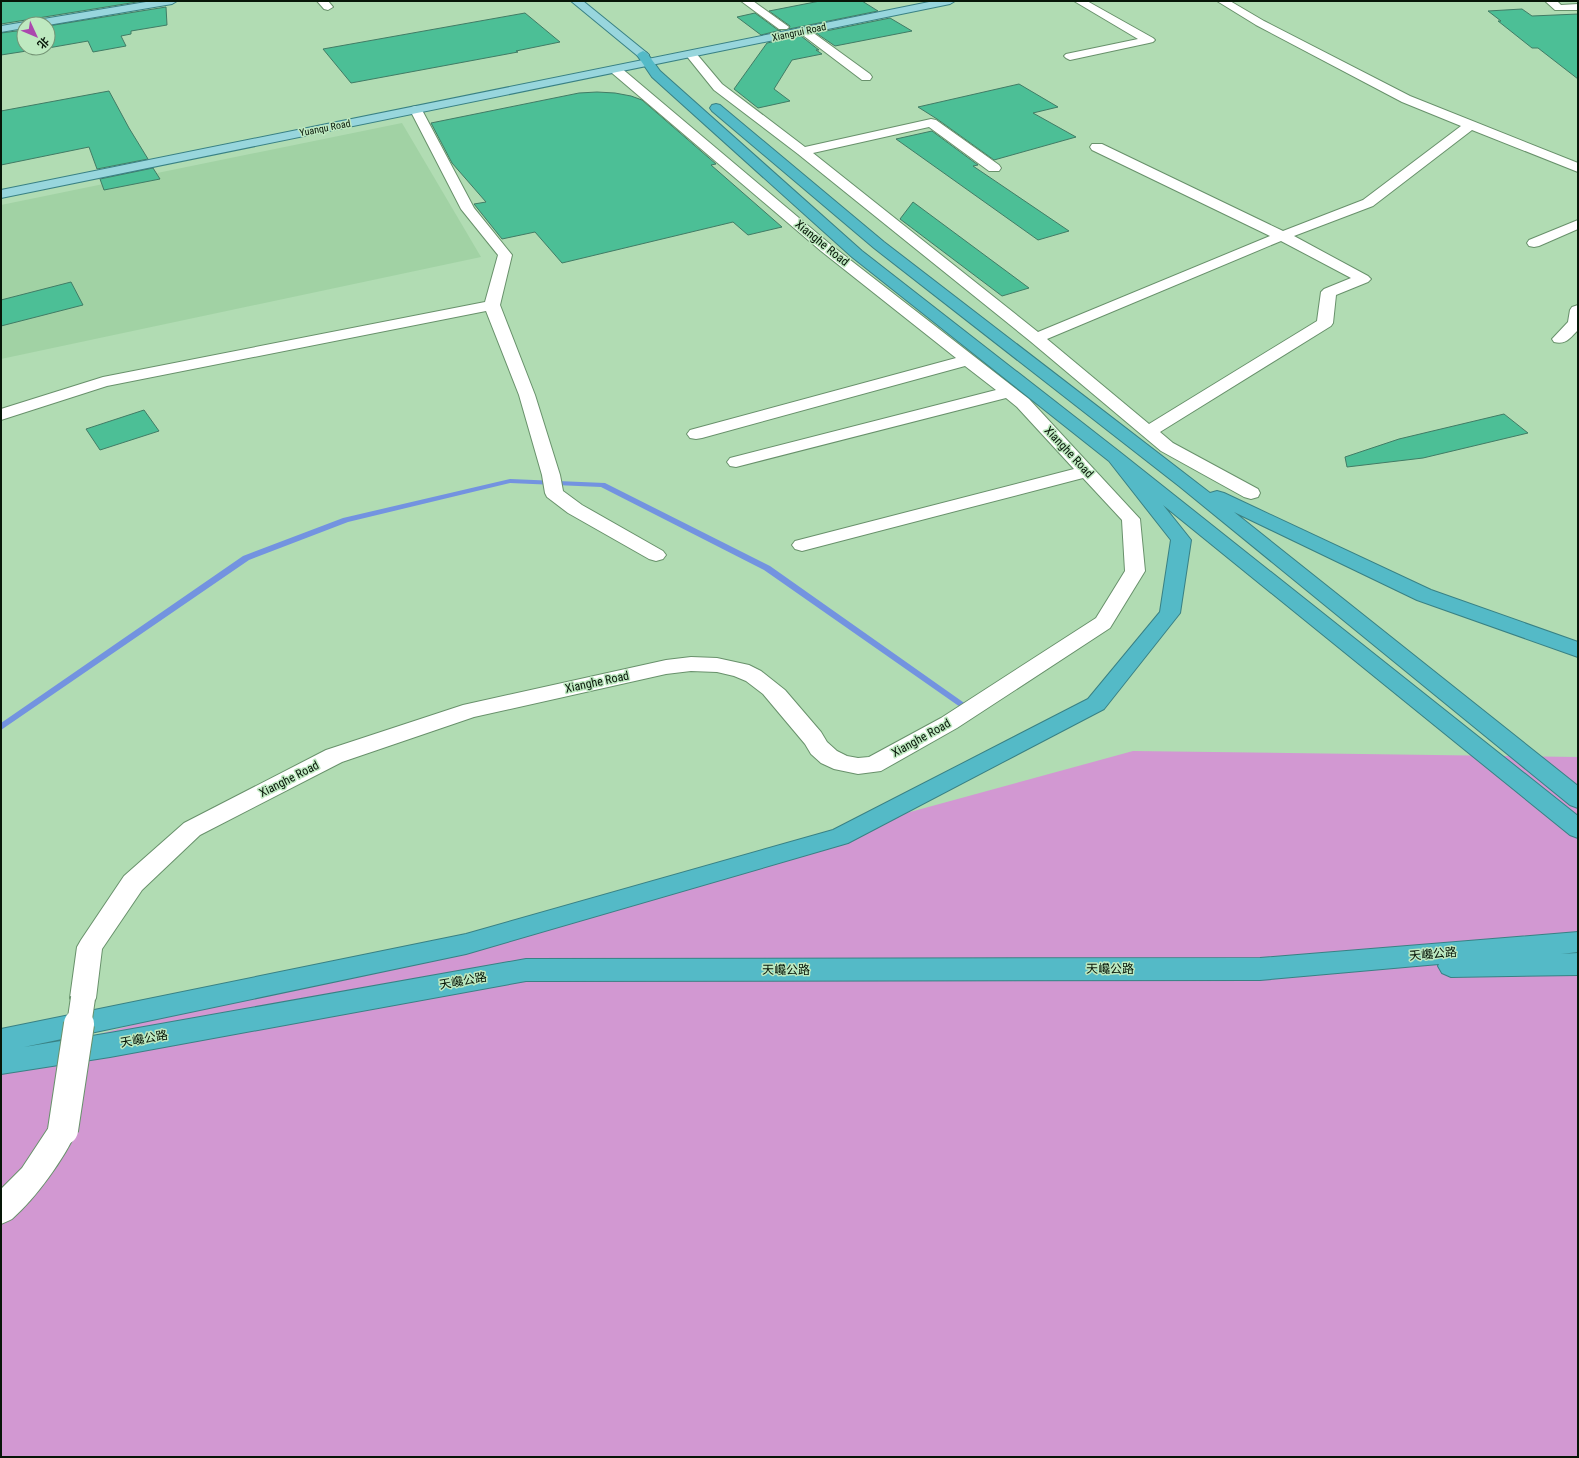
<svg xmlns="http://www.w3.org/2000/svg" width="1579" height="1458" font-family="'Roboto Condensed','Noto Sans SC',sans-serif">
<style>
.built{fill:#a1d2a4}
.green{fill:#d298d2}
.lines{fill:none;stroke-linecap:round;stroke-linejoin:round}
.stream{fill:#7393e0;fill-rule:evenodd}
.building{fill:#4cbf96;stroke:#417c65}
.minor-casing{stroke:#68916b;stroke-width:2}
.major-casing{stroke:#398184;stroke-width:2}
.highway-casing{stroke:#398184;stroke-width:2}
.minor{fill:#fff;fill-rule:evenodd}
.major{fill:#98d6dd;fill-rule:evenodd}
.highway{fill:#54bac7;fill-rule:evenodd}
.minor-bridge-far1-casing{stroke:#68916b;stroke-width:26;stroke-linecap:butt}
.minor-bridge-casing{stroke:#68916b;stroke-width:32;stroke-linecap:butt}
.minor-bridge-far1{stroke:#fff;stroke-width:24}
.minor-bridge{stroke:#fff;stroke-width:30}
.labels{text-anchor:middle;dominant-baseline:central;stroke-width:3;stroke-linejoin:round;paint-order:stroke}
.far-street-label{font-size:10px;fill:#071608;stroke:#bee9c0}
.street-label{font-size:12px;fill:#071608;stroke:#bee9c0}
</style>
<rect width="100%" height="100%" fill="#b1dcb3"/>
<path class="built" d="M402,123L481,257L1,359V205Z"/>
<path class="green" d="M1133,751L1578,757V1457H1V1061Z"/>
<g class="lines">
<path class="stream" d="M510,479L605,483L770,566L970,707L969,709H963L764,570L601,487L510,483L348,522L249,560L1,730V723L243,556L343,518Z"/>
</g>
<path class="building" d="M1,1H143L1,24Z
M820,1H862L878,11L789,29L790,26L769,11Z
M166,7L167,25L131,31V34L121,36L126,46L93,52L88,41L48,48V26Z
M1522,9L1532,16L1578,14V79L1538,48H1532L1498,21H1501L1488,11Z
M525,13L560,42L516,51L518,52L351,83L323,49Z
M755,13L778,30H781L761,35L737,17Z
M890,18L912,31L835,46L816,33Z
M24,30V48H46L1,55V33Z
M801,36L819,50H816L822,54L792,60L774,89L790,101L758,108L734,89L767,43Z
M1019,84L1058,107L1033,113L1076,137L994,160L937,119L918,107Z
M109,91L129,128L148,159L97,169L89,147L1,165V111Z
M597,92L615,93L631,96L642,100L716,164L711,165L782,227L748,235L733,222L562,263L535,232L502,239L474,204L486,202L452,163L431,123L579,93Z
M932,131L978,165L973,166L1069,231L1038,240L896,139Z
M153,168L160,179L104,190L100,179Z
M913,202L1029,288L1002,296L900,219Z
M71,282L83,305L1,326V300Z
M144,410L159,431L100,450L86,429Z
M1504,414L1528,433L1423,458L1347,467L1345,457L1399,439Z"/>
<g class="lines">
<defs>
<path id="minor" d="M317,1H328L333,7L328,10L324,9Z
M741,1H753L789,27L787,29H779Z
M1074,1H1087L1153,38L1155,40L1153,42L1149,43L1070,60L1066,58L1064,56L1066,54L1138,39Z
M1217,1H1230L1264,21L1410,96L1578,163V172L1472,130L1373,206L1294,236L1368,276L1371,279L1368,282L1336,295L1333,323L1331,326L1160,432L1173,443L1258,489L1260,493L1258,497L1251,499L1244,497L1161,451L1030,341L798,154L714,90L685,54L687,52H695L722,84L805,147L931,119L936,120L999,165L1001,168L999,171H989L929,127L813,153L1038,332L1270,236L1092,150L1090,147L1092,144H1102L1283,231L1363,200L1461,126L1402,102L1256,25ZM1281,241L1351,278L1324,289L1321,292L1317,321L1149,424L1047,339Z
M1545,1H1557L1561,5L1578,4V10H1555Z
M804,28L808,29L870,74L872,77L870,80H862L800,33L798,31L800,29Z
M616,66L620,67L831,245L1029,399L1140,519L1145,571L1110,628L957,728L881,771L858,774L834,769L821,763L811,754L805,744L763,694L746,681L734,676L717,672L691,671L666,674L474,717L342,762L200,835L142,890L102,949L96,998L92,1006L83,1009L74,1006L70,998L77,947L81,940L124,876L184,823L326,750L463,705L666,660L691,657L717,658L749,665L761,671L785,690L821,732L827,742L837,751L847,756L858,758L869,757L941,718L1096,618L1125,571L1122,520L1083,478L802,551L795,549L792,545L795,541L1074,469L1017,407L1006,398L736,467L730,466L727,462L730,458L996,390L965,366L702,438L696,439L690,438L687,434L690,430L956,358L821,251L612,73L610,70L612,67Z
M416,106L420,107L422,110L474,208L512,255L500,305L535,395L560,475L563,491L582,505L663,551L666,555L663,559L656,561L649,559L568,513L547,497L545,493L542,475L519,395L486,311L107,386L1,420V409L103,377L485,302L498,255L461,209L410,110L412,107Z
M1578,220V229L1539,246L1534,247L1529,246L1527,243L1529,240Z
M1578,305V330C1570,338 1566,345 1554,342L1552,339L1568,322L1570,310L1572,307Z
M63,1117L73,1121L77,1130C64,1159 36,1198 12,1219C9,1221 5,1222 1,1224V1189L22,1168L53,1121Z"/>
<path id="major" d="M152,1H177L172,4L48,25L24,24V28L1,32V26Z
M571,1H583L647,53L649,55L647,57H639Z
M934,1H955L950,4L1,198V190Z"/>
<path id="highway" d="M643,51L647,53L660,71L862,251L1121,453L1578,816V838L1570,835L1163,505L1191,540L1180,613L1104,709L848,843L466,954L24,1047L110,1033L526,959L1260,958L1578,932V952L1561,954L1578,953V975L1451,977L1442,973L1438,966L1439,964L1260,980L526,981L110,1057L1,1074V1029L466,934L833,830L1088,699L1160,612L1171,540L1109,461L852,257L652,77L637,55L639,53Z
M716,104L720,105L884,242L1210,493L1217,491L1224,493L1431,590L1578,642V657L1417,600L1234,512L1578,786V808L1570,805L1179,486L874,248L712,111L710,108L712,105Z"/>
</defs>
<use href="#minor" class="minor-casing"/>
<use href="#major" class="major-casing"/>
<use href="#highway" class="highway-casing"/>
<use href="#minor" class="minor"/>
<use href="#major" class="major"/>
<use href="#highway" class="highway"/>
<defs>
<path id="minor-bridge-far1" d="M79,1025L83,998"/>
<path id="minor-bridge" d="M63,1130L79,1024"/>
</defs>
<use href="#minor-bridge-far1" class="minor-bridge-far1-casing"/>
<use href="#minor-bridge" class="minor-bridge-casing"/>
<use href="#minor-bridge-far1" class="minor-bridge-far1"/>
<use href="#minor-bridge" class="minor-bridge"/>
</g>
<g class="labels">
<g class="far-street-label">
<text transform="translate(799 32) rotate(-12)">Xiangrui Road</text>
<text transform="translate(325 128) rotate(-11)">Yuanqu Road</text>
</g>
<g class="street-label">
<text transform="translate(822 243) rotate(39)">Xianghe Road</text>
<text transform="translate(1069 452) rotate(47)">Xianghe Road</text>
<text transform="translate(597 682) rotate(-12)">Xianghe Road</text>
<text transform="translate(921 738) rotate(-29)">Xianghe Road</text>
<text transform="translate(289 779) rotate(-27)">Xianghe Road</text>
<text transform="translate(1433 954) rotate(-5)">天巉公路</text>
<text x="1110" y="969">天巉公路</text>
<text x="786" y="970">天巉公路</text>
<text transform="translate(463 981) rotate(-10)">天巉公路</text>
<text transform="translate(144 1039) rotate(-10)">天巉公路</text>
</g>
</g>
<rect width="1579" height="1458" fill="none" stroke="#071608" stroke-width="4"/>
<g transform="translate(36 36) rotate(134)"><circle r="19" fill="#bee9c0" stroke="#759576"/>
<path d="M0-3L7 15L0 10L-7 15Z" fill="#ab48ae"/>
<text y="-6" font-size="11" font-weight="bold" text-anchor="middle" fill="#071608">北</text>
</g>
</svg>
